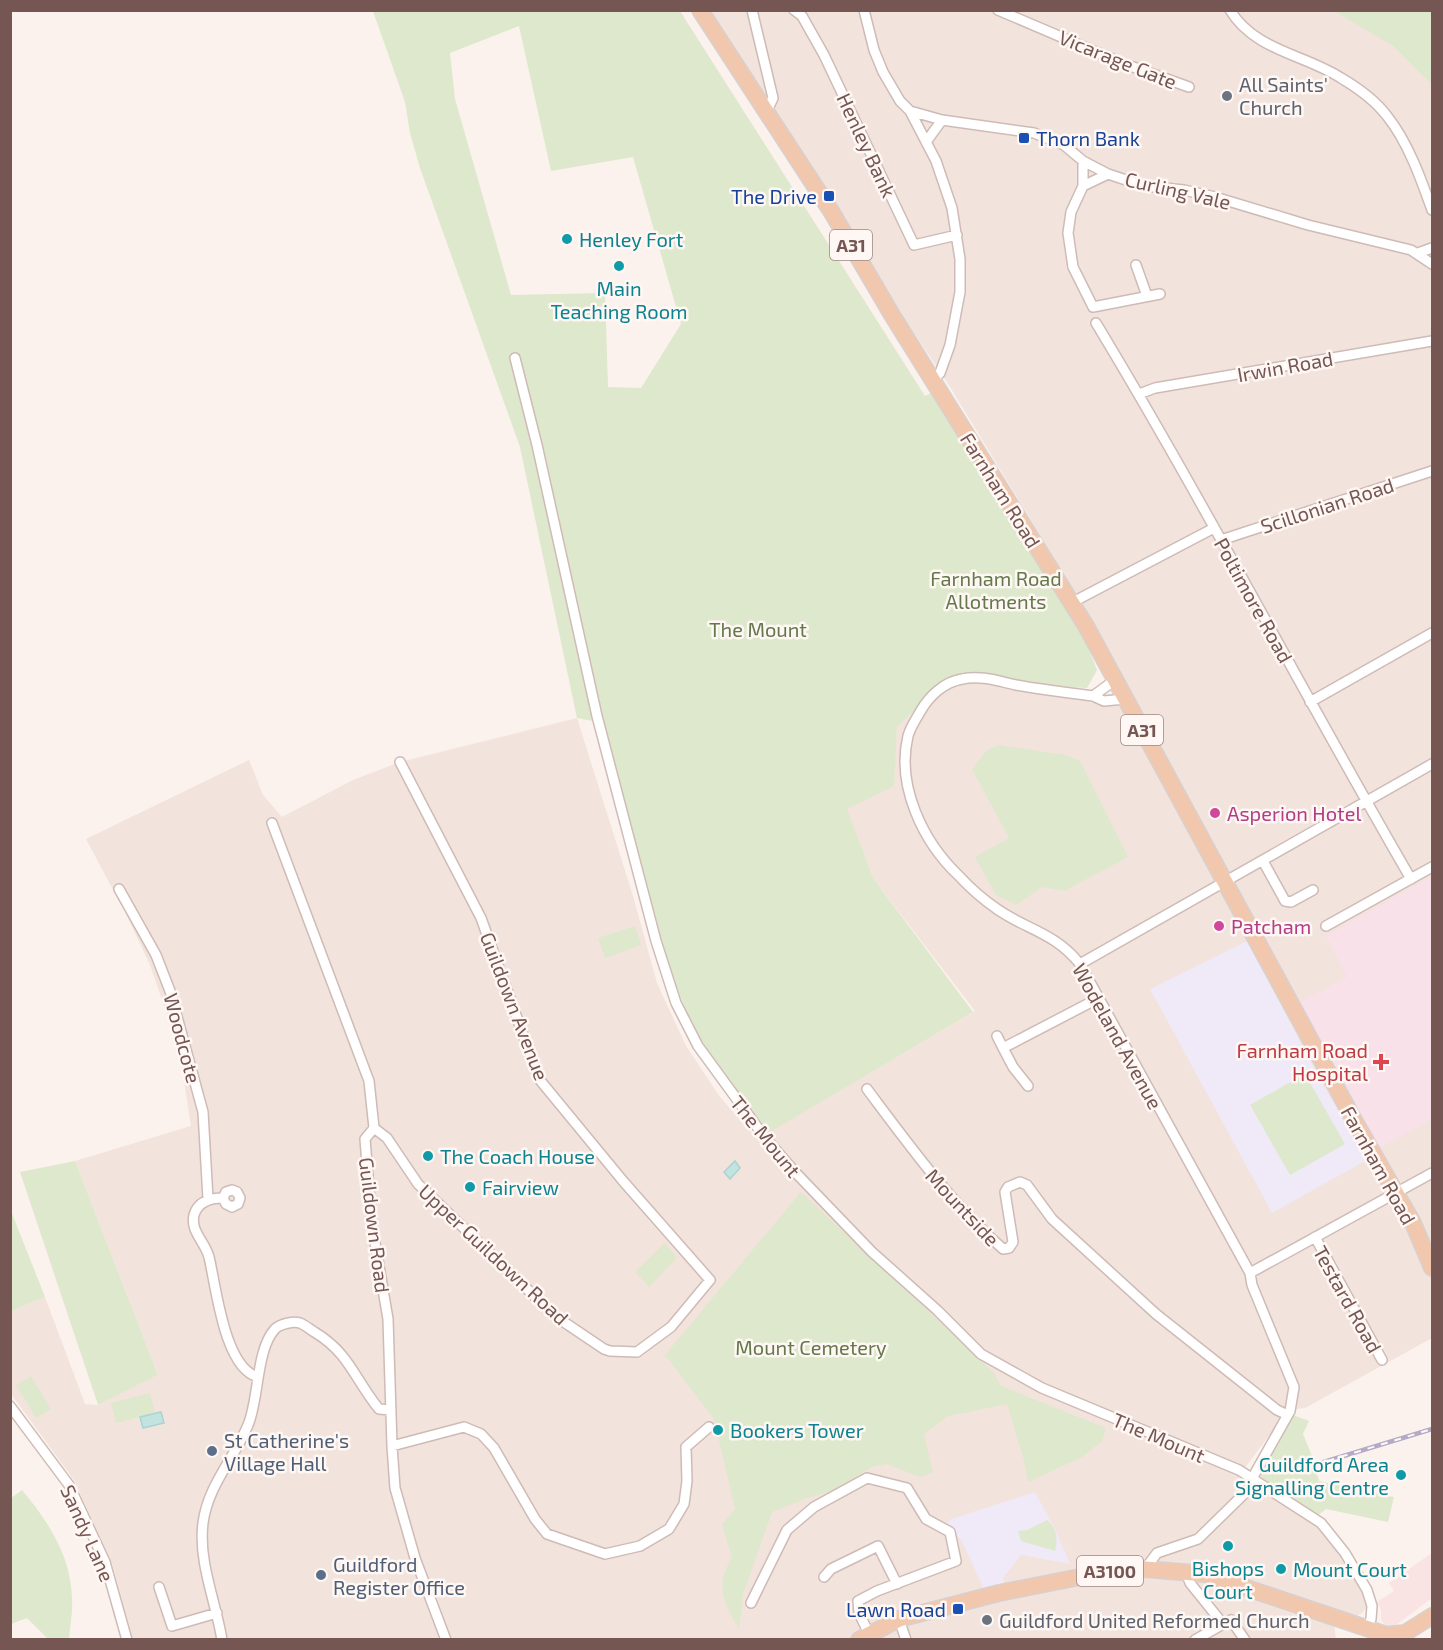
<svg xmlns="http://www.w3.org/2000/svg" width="1443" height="1650" font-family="'Exo 2',sans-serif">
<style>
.residential{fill:#f2e3dc}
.commercial{fill:#fae4e3}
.education{fill:#efe9f8}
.medical{fill:#f8e1e9}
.green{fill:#dee8cc;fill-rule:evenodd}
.water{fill:#c3e3e0;stroke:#aad4d1;stroke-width:1.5}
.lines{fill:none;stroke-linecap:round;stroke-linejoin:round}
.minor-casing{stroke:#cfbbb6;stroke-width:12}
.primary-casing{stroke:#d8d0cf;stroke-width:18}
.minor{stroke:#fff;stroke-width:9}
.primary{stroke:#f1c8ae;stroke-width:15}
.rail-casing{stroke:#b3abc5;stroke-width:4.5}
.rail{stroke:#fef7f4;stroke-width:2;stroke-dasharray:7;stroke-linecap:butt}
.worship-dot{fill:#6b7280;stroke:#fef7f4;stroke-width:2}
.transit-dot{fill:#1a4fb4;stroke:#fef7f4;stroke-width:2}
.culture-dot{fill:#0f9aa8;stroke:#fef7f4;stroke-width:2}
.hotel-dot{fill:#d1479c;stroke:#fef7f4;stroke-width:2}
.health-dot{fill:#e0444e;stroke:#fef7f4;stroke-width:2}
.service-dot{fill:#5c6f8a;stroke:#fef7f4;stroke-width:2}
.labels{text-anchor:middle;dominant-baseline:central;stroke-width:5;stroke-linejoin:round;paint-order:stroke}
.shield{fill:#fef7f4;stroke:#9e8683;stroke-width:1.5}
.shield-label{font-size:18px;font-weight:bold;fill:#755652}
.street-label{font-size:20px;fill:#755652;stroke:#fef7f4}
.worship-label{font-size:20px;fill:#5b616d;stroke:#fef7f4;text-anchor:start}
.transit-label{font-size:20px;fill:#164399;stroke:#fef7f4;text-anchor:end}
.culture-label{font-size:20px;fill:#0d838f;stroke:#fef7f4;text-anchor:start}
.park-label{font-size:20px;fill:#63784b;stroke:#fef7f4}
.hotel-label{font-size:20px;fill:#b23c85;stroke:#fef7f4;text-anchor:start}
.health-label{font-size:20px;fill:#be3a42;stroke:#fef7f4;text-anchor:end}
.service-label{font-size:20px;fill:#4e5e75;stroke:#fef7f4;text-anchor:start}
</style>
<rect width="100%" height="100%" fill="#fbf2ed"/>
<path class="residential" d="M704,11H1432V1338L1305,1408L1296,1409L1280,1421L1244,1469L1237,1481L1258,1488L1314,1523L1338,1548L1366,1596L1368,1605L1363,1612L1356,1617L1257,1583L1259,1598L1334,1623L1336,1639H133L113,1566L74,1480L11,1394V1311L45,1297L85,1404L98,1405L158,1375L75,1161L191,1126L179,1049L150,965L127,916L86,839L249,760L263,795L282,817L353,780L400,762L577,718L633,896L657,983L686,1046L720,1097L757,1139L975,1011L873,878L846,809L893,786L897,727L939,689L959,680L1013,685L1104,705L1129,695L1080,601L947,382L888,295Z"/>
<path class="commercial" d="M1432,1553V1598L1392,1628L1384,1624L1381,1619V1610L1377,1602L1394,1591L1389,1583Z"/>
<path class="education" d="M1247,941L1322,1083L1367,1160L1272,1213L1150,989Z
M1035,1492L1056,1531L1070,1564L1021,1555L1003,1578L1004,1584L984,1589L961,1540L946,1525L951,1519Z"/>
<path class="medical" d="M1432,876V1119L1378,1149L1298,1004L1347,977L1326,936Z"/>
<path class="green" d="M373,11H680L925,396L937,390L1081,629L1097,670L1087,688L1014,684L976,677L940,687L897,727L894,786L847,809L873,878L973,1012L765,1135L697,1038L667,963L603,723L577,718L520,447L420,168L410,133L405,102ZM519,26L551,171L633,157L681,324L641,388L608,387L605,293L511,295L455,99L450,53Z
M1334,11H1432V84L1393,46Z
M998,745L1066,755L1080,761L1128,857L1064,891L1042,887L1016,905L996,895L975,857L1009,838L972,769L986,751Z
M635,926L641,945L605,958L598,938Z
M1305,1074L1345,1144L1290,1175L1250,1105Z
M75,1161L158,1375L98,1405L20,1172Z
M801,1192L993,1372L1001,1386L1106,1428L1102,1441L1082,1457L1028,1482L1023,1457L1007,1404L948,1416L924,1434L933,1472L920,1477L887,1464L871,1467L837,1490L807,1498L772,1512L743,1594L739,1629C724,1603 714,1586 732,1558L722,1524L735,1509L714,1419L665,1355Z
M11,1211L45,1297L11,1311H10Z
M665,1243L677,1258L649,1287L635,1272Z
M31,1376L51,1409L36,1418L16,1385Z
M150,1393L155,1413L116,1423L111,1403Z
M1293,1415L1309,1421L1303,1434L1312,1456L1319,1481L1394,1497L1388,1522L1326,1509L1316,1517L1260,1476Z
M22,1490C48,1521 71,1556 72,1598C73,1611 70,1626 69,1639H48L27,1618L11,1624V1498Z
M1047,1520C1057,1528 1058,1539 1055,1551L1021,1541L1018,1531L1027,1530Z"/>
<path class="water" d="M735,1161L740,1168L730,1179L724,1172Z
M161,1412L164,1423L143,1428L140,1417Z"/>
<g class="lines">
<defs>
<path id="minor" d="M752,10L773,98L767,111
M794,10L802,16L824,55L914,245L957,235
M864,10L874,50L883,72L900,101L910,111L942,120L1034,133L1064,145L1083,161L1108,174L1144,186L1184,190L1215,197L1308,225L1411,250L1432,264
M998,10L1122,63L1189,87
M1230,10C1255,51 1304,54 1341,78C1358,88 1375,100 1387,116C1408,142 1421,179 1432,210
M910,111L936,161L952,208L960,259V292L950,345L940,373L933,380
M926,142L942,120
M1083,161V186L1071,212L1068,233L1073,267L1093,307L1160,294
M1083,186L1108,174
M1418,253L1432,248
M1136,265L1147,296
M1096,323C1206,505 1304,695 1411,879
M515,358L537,445L597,716L656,941L676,1003L698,1046L763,1135L794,1171L872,1252L937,1310L981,1354L1042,1388L1239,1470L1321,1523L1345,1553L1367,1590L1372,1606L1371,1619L1367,1629
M1139,394L1155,388L1432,341
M1221,540L1432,471
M1071,603L1214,528
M1093,696L1115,680
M1125,699L1104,701L1093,696C1067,692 1041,690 1016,685C998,681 981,675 962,679C944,682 929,696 920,712C916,719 910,728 908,736C896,786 923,842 959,876C970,888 984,900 997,909C1027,930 1054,932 1080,964L1250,1273L1252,1285L1294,1387L1290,1411L1254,1475L1249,1489L1198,1539L1157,1553L1145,1569
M1310,702L1432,633
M272,823L369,1081L374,1128L365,1139L372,1225L388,1319L392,1446L395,1488L415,1558L446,1640
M1263,861L1285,901L1291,902L1313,890
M119,889L156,955L170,991L203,1112L208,1199
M1326,926L1432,867
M1080,964L1432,764
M997,1036L1003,1048
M1028,1086L1013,1067L1003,1048L1097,999
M867,1089C909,1145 950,1202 1003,1249L1009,1248L1013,1242L1005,1192L1008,1187L1020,1182L1027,1185L1052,1219L1156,1314L1277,1410L1288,1415
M374,1128L387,1138L418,1184L494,1257L555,1316L604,1349L610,1351L637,1352L671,1327L710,1280L623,1181L539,1079L481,918L400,762
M223,1198L226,1192L232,1190L237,1192L240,1198L238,1204L232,1207L226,1204L223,1198C211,1198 198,1201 194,1215C190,1231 205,1242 209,1257C216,1286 224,1368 258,1377
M1315,1237L1382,1360
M1250,1273L1432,1173
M10,1406L69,1485L105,1562L127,1640
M392,1446L464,1427L481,1434L494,1448L535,1519L547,1534L605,1554L640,1546L669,1529L684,1504L687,1481L686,1447L709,1427
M1186,1572L1190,1583L1223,1624L1231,1620L1245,1640
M824,1577L831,1569L878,1546L897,1584
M159,1587L172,1626L217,1613
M751,1603L787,1530L814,1507L867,1478L907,1488L926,1519L950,1532L956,1561L877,1591L858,1601L859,1613L869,1634
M899,1619L906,1640
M222,1640C216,1602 198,1562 203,1523C208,1485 234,1459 248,1425C259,1400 256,1349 275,1329C280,1324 293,1321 300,1323C305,1325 311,1330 316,1333C350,1354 355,1380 379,1409L391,1410
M1195,1640L1223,1624"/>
<path id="primary" d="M700,10L831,211L892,315L1086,626L1354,1120L1413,1223L1432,1268
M859,1640L899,1619L999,1593L1110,1571L1145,1569L1205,1574L1387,1635L1405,1633L1432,1616"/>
</defs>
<use href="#minor" class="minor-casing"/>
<use href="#primary" class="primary-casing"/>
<use href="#minor" class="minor"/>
<use href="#primary" class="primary"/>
<defs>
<path id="rail" d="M1314,1465L1432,1429"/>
</defs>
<use href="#rail" class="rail-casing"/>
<use href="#rail" class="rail"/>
</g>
<g class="worship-dot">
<circle cx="1227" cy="96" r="6"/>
<circle cx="987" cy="1620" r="6"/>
</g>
<g class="transit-dot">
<rect x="1018" y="132" width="12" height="12" rx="3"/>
<rect x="823" y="190" width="12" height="12" rx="3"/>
<rect x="952" y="1603" width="12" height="12" rx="3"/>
</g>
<g class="culture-dot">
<circle cx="567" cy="239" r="6"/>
<circle cx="619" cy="266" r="6"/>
<circle cx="428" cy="1156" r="6"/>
<circle cx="470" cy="1187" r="6"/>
<circle cx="718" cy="1430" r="6"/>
<circle cx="1401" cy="1475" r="6"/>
<circle cx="1228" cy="1546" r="6"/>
<circle cx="1281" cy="1569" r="6"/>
</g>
<g class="hotel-dot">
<circle cx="1215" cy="813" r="6"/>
<circle cx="1219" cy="926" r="6"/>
</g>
<path class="health-dot" d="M1378 1053h6v6h6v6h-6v6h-6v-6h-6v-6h6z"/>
<g class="service-dot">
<circle cx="212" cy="1451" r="6"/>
<circle cx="321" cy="1575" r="6"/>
</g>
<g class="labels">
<g class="shield">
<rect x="830" y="230" width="42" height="30" rx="4.5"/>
<rect x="1121" y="715" width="42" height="30" rx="4.5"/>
<rect x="1077" y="1556" width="66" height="30" rx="4.5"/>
</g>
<g class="shield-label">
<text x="851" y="245">A31</text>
<text x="1142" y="730">A31</text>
<text x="1110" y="1571">A3100</text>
</g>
<g class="street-label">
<text transform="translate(1118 59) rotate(22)">Vicarage Gate</text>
<text transform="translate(867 145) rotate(65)">Henley Bank</text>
<text transform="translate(1178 190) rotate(13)">Curling Vale</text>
<text transform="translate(1285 366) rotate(-10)">Irwin Road</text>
<text transform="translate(1001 490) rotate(58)">Farnham Road</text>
<text transform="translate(1327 505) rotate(-18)">Scillonian Road</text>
<text transform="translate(1254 600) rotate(61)">Poltimore Road</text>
<text transform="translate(515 1006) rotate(69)">Guildown Avenue</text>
<text transform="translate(1118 1036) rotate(61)">Wodeland Avenue</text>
<text transform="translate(183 1038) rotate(75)">Woodcote</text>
<text transform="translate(766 1136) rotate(51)">The Mount</text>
<text transform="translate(1379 1165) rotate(61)">Farnham Road</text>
<text transform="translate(963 1207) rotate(47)">Mountside</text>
<text transform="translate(375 1225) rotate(83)">Guildown Road</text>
<text transform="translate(494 1254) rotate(43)">Upper Guildown Road</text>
<text transform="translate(1348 1299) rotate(61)">Testard Road</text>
<text transform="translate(1159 1437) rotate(23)">The Mount</text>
<text transform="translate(88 1533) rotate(66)">Sandy Lane</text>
</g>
<g class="worship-label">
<text x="1239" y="84">All Saints'<tspan x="1239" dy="23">Church</tspan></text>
<text x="999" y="1620">Guildford United Reformed Church</text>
</g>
<g class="transit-label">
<text x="1036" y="138" text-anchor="start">Thorn Bank</text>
<text x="817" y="196">The Drive</text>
<text x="946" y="1609">Lawn Road</text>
</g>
<g class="culture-label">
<text x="579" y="239">Henley Fort</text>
<text x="619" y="288" text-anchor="middle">Main<tspan x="619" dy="23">Teaching Room</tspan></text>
<text x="440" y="1156">The Coach House</text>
<text x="482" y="1187">Fairview</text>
<text x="730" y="1430">Bookers Tower</text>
<text x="1389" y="1464" text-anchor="end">Guildford Area<tspan x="1389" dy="23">Signalling Centre</tspan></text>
<text x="1228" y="1568" text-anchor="middle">Bishops<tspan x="1228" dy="23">Court</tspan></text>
<text x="1293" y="1569">Mount Court</text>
</g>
<g class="park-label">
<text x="996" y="578">Farnham Road<tspan x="996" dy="23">Allotments</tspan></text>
<text x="758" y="629">The Mount</text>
<text x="811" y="1347">Mount Cemetery</text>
</g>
<g class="hotel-label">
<text x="1227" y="813">Asperion Hotel</text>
<text x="1231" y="926">Patcham</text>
</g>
<g class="health-label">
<text x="1368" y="1050">Farnham Road<tspan x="1368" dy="23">Hospital</tspan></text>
</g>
<g class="service-label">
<text x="224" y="1440">St Catherine's<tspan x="224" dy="23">Village Hall</tspan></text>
<text x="333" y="1564">Guildford<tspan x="333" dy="23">Register Office</tspan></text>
</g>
</g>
<rect width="1443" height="1650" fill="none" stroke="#755652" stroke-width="24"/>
</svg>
